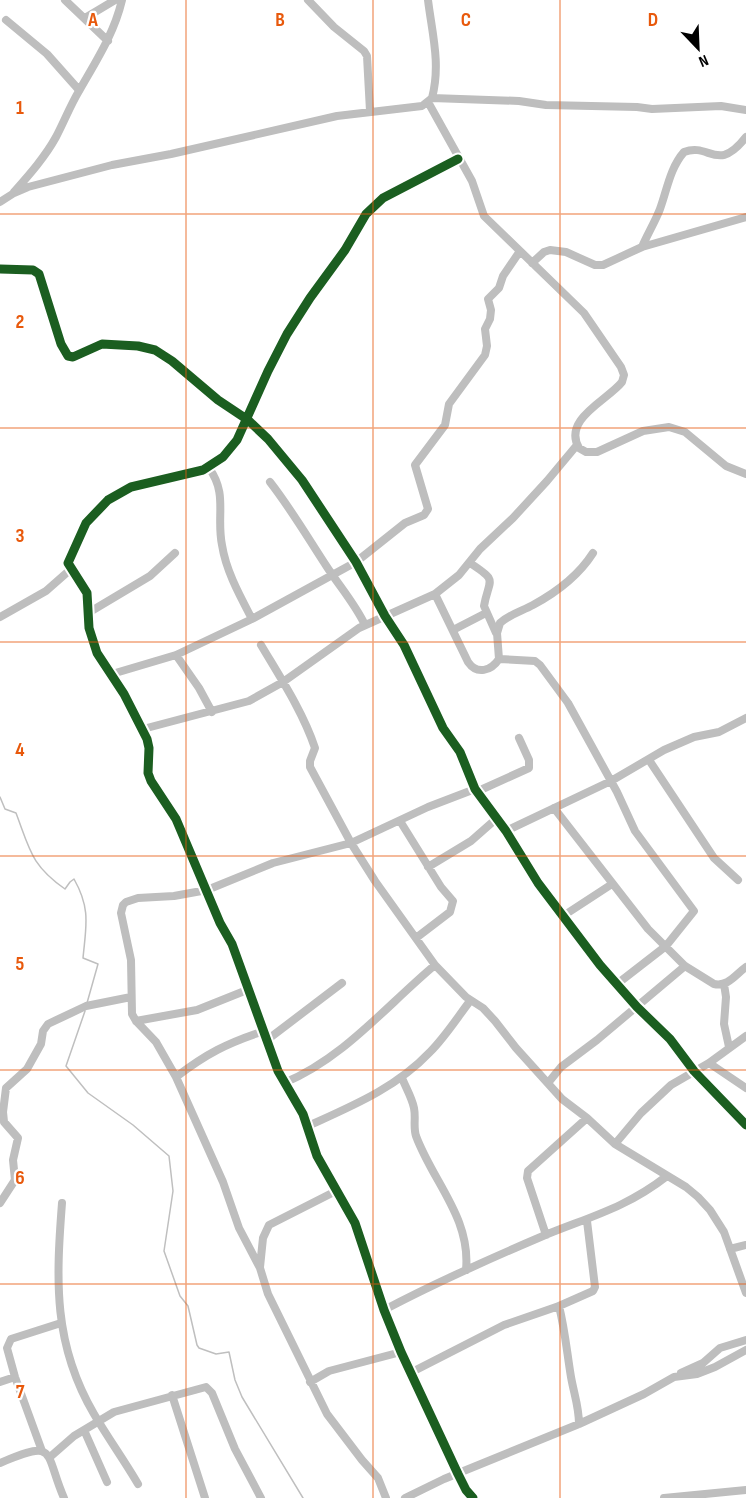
<svg xmlns="http://www.w3.org/2000/svg" width="746" height="1498" font-family="'Sofia Sans Condensed',sans-serif">
<style>
.lines{fill:none;stroke-linecap:round;stroke-linejoin:round}
.stream{stroke:#bfbfbf;stroke-width:1.5}
.minor{stroke:#bebebe;stroke-width:8}
.cycleway-casing{stroke:#fff;stroke-width:13}
.cycleway{stroke:#1b5e20;stroke-width:9}
.grid{fill:none;stroke:#e8590c;stroke-width:1.5;stroke-opacity:0.55}
.grid-label{font-size:20px;text-anchor:middle;font-weight:bold;fill:#e8590c;stroke:#fff;stroke-width:4.5;stroke-linejoin:round;paint-order:stroke}
</style>
<rect width="100%" height="100%" fill="#fff"/>
<g class="lines">
<path class="stream" d="M0,797L5,809L16,813C30,850 31,865 65,889L70,882L74,879C91,909 86,926 83,958L98,964L87,1003
M85,1011L66,1066L88,1093L133,1125L169,1156L173,1191L164,1251L180,1296L188,1306L197,1345L199,1348L216,1354L229,1352L235,1380L242,1397L303,1498"/>
<path class="minor" d="M65,0L108,41
M308,0L334,27L364,51L367,56L370,111
M85,18L115,0
M6,20L47,54L79,90
M432,98L519,101L546,105L637,107L652,109L721,106L746,110
M428,102L472,181L484,216L584,313L621,367L624,375L622,382C608,400 562,419 579,448L586,452H597L643,431L669,427L685,432L726,466L746,474
M458,159L383,198L366,214L345,250L310,298L287,334L268,371L237,440L223,457L203,470L131,487L108,500L86,523L68,563L87,593L89,628L97,653L124,694L147,739L149,748L148,773L151,781L176,819L220,923L232,944L278,1071L303,1114L317,1156L355,1223L384,1310L401,1352L458,1474L466,1490L473,1498
M14,192C29,175 45,157 56,137C64,122 70,106 79,91C96,61 114,34 122,0
M0,202L14,193L28,187L112,165L171,154L337,116L422,106L432,98C441,64 432,33 428,0
M642,247C647,235 655,222 660,209C667,190 670,168 684,152C710,142 717,174 746,137
M532,263L544,252L550,250L566,252L595,265H603L642,247L746,217
M0,269L33,270L39,274L61,344L68,356L73,357L102,344L138,346L155,350L172,361L218,400L248,420L268,439L302,480L356,562L385,616L404,645L443,728L460,752L475,789L506,831L538,883L600,965L637,1007L670,1039L694,1071L746,1125
M209,468C228,494 216,516 222,545C226,571 240,596 252,619
M270,482C291,509 308,538 327,567C340,587 355,604 365,625
M470,563C499,582 489,578 484,606L496,633
M435,594L468,662C477,675 491,671 499,659L497,633L500,623C510,614 522,611 533,605C557,592 579,575 593,553
M88,613L150,576L175,553
M0,617L46,591L71,569
M453,630L486,613
M261,645C280,677 303,712 315,748L310,761V767L351,843L375,881L435,965L466,997L483,1008L495,1021L516,1048L562,1099L587,1118L615,1144L686,1187L698,1197L710,1210L724,1232L746,1293
M176,655L199,688L212,712
M499,659L535,661L540,665L568,703L617,792L635,831L694,911L666,946L617,984
M112,674L176,655L252,619L356,562L405,523L424,515L428,509L415,465L445,425L449,404L485,355L487,346L485,329L490,319L491,310L488,299L499,288L503,276L520,251
M143,729L249,701L283,682L359,628L435,594L459,575L480,549L513,518L547,481L577,445
M649,760L714,858L738,880
M476,792L529,768V760L519,738
M554,808L648,929L685,966L714,984C728,987 735,975 746,967
M400,821L441,887L453,901L450,912L416,938
M506,831L611,781L664,750L694,737L719,732L746,718
M428,867L471,841L496,819
M563,916L612,884
M724,984L726,997L724,1024L729,1047
M136,1021L197,1010L247,990
M267,1040L342,983
M709,1063L746,1088
M176,1077C206,1054 227,1043 264,1031
M402,1078C406,1088 412,1098 414,1108C416,1118 413,1127 416,1136C433,1182 471,1218 466,1270
M284,1083C344,1058 386,1006 435,965
M548,1083L561,1067L597,1040L685,966
M308,1126C352,1106 396,1088 430,1052C445,1037 457,1018 470,1001
M615,1144L641,1113L671,1085L709,1063L746,1036
M0,1203L15,1180L13,1160L18,1138L4,1122L3,1112L6,1088L27,1069L41,1044L43,1031L48,1024L86,1006L131,997
M62,1203C56,1281 53,1344 94,1414C108,1438 124,1460 138,1484
M546,1235L527,1178L528,1171L587,1118
M730,1249L746,1245
M260,1267L263,1238L269,1225L336,1191
M559,1306C565,1330 567,1353 571,1377C574,1394 579,1407 579,1424
M384,1310C435,1283 489,1259 543,1236C589,1217 626,1208 667,1176
M410,1373L504,1325L559,1306L593,1291L595,1287L587,1221
M681,1373L703,1363L720,1348L746,1340
M0,1382L15,1377
M310,1382L329,1371L401,1352
M172,1395L205,1498
M84,1430L107,1482
M42,1451L15,1377L7,1348L11,1339L61,1323
M50,1457L74,1436L114,1412L206,1387L212,1393L235,1449L261,1498
M0,1463C58,1438 44,1452 64,1498
M386,1498L378,1478L362,1460L327,1414L268,1294L260,1268L239,1228L223,1182L176,1077L156,1042L136,1021L132,1014L131,960L121,913L123,905L126,902L138,898L174,896L207,890L273,863L351,843L428,807L475,789
M405,1498L444,1479L579,1424L644,1394L674,1377L697,1374L715,1367L746,1350
M664,1498L746,1490"/>
<defs>
<path id="cycleway" d="M458,159L383,198L366,214L345,250L310,298L287,334L268,371L237,440L223,457L203,470L131,487L108,500L86,523L68,563L87,593L89,628L97,653L124,694L147,739L149,748L148,773L151,781L176,819L220,923L232,944L278,1071L303,1114L317,1156L355,1223L384,1310L401,1352L458,1474L466,1490L473,1498
M0,269L33,270L39,274L61,344L68,356L73,357L102,344L138,346L155,350L172,361L218,400L248,420L268,439L302,480L356,562L385,616L404,645L443,728L460,752L475,789L506,831L538,883L600,965L637,1007L670,1039L694,1071L746,1125"/>
</defs>
<use href="#cycleway" class="cycleway-casing"/>
<use href="#cycleway" class="cycleway"/>
</g>
<path class="grid" d="M186,0V1498M373,0V1498M560,0V1498M0,214H746M0,428H746M0,642H746M0,856H746M0,1070H746M0,1284H746"/>
<g class="grid-label">
<text x="93" y="26">A</text>
<text x="280" y="26">B</text>
<text x="466" y="26">C</text>
<text x="653" y="26">D</text>
<text x="20" y="114">1</text>
<text x="20" y="328">2</text>
<text x="20" y="542">3</text>
<text x="20" y="756">4</text>
<text x="20" y="970">5</text>
<text x="20" y="1184">6</text>
<text x="20" y="1398">7</text>
</g>
<g transform="translate(698 48) rotate(157)" stroke="#ffffff" stroke-width="4.5" paint-order="stroke">
<path d="M0-4.5L10 22L0 15L-10 22Z" fill="#000000"/>
<text y="-9" font-size="16" font-weight="bold" text-anchor="middle" fill="#000000">N</text>
</g>
</svg>
